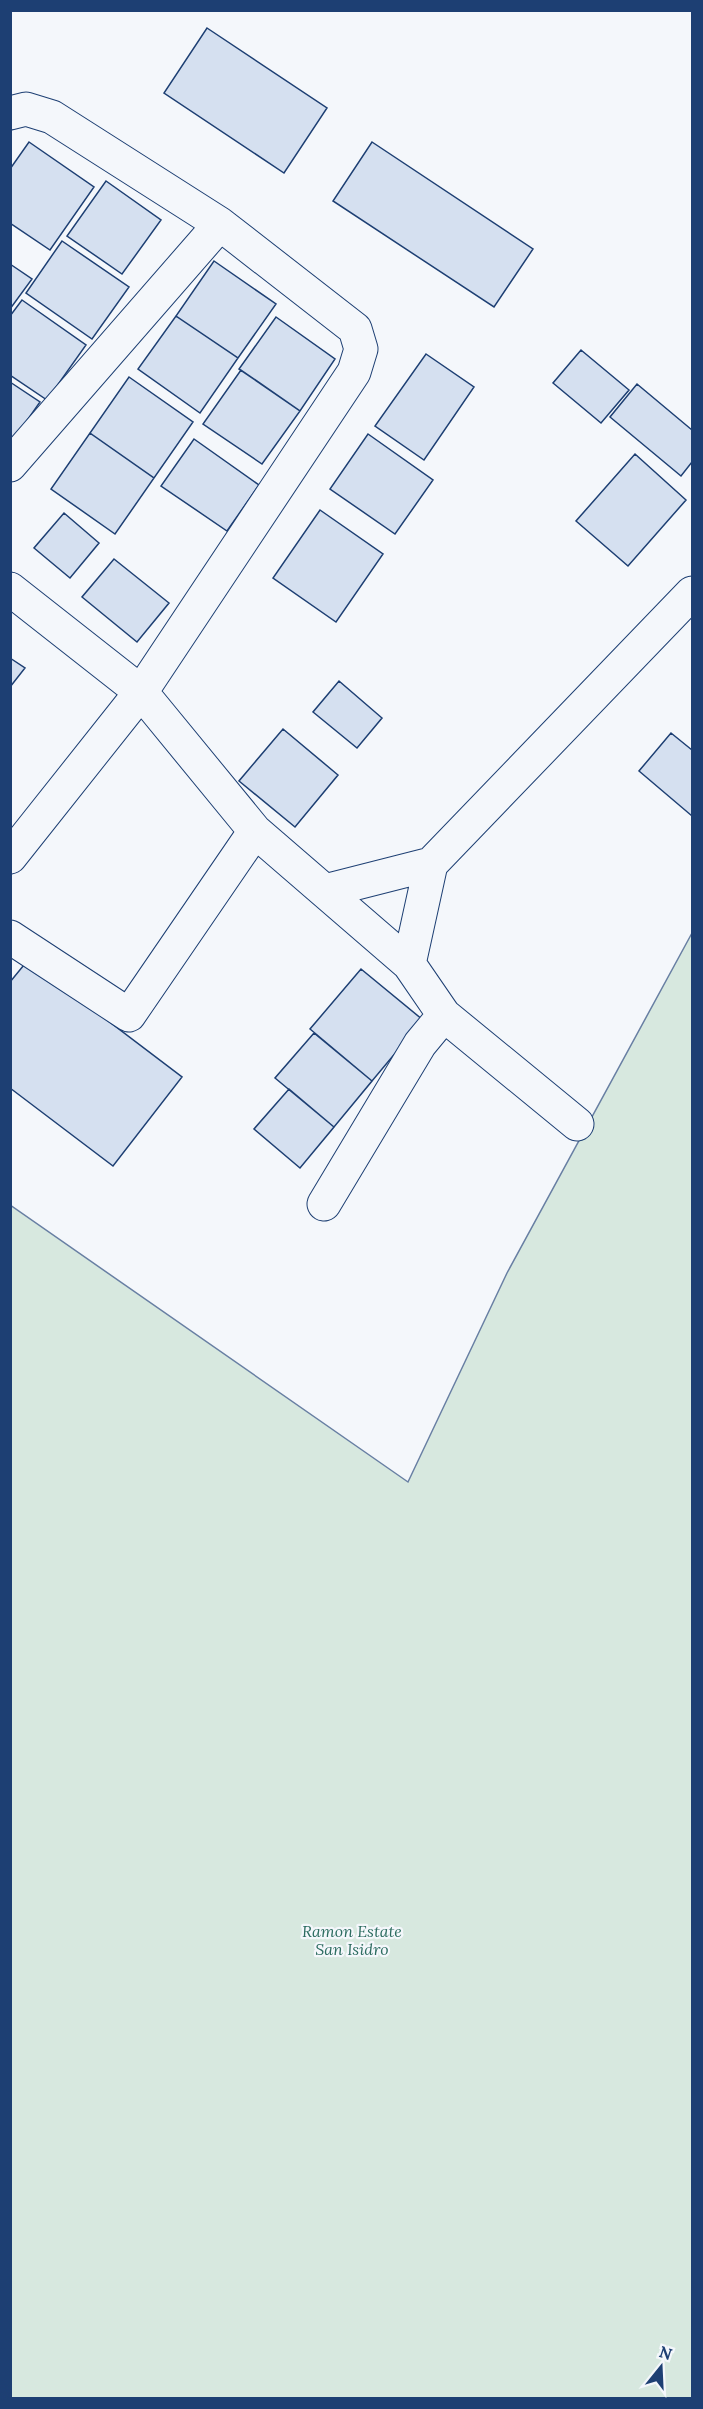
<svg xmlns="http://www.w3.org/2000/svg" width="703" height="2409" font-family="Lora,serif">
<style>
.green{fill:#d7e8df;stroke:#687fa3;stroke-width:1.5}
.building{fill:#d5e0f0;stroke:#1d3f73;stroke-width:1.5}
.lines{fill:none;stroke-linecap:round;stroke-linejoin:round}
.minor-casing{stroke:#1d3f73;stroke-width:35}
.minor{stroke:#f4f7fb;stroke-width:33}
.labels{text-anchor:middle;dominant-baseline:central;stroke-width:4.5;stroke-linejoin:round;paint-order:stroke}
.park-label{font-size:16px;font-style:italic;fill:#2c6c60;stroke:#f4f7fb}
</style>
<rect width="100%" height="100%" fill="#f4f7fb"/>
<path class="green" d="M692,933V2398H11L10,1205L408,1482L507,1273Z"/>
<path class="building" d="M207,28L327,108L284,173L164,93Z
M29,142L94,187L50,250L10,223V169Z
M372,142L533,249L494,307L333,201Z
M106,181L161,220L122,274L67,236Z
M62,241L129,287L92,339L26,293Z
M214,261L276,304L238,358L176,316Z
M10,264L32,279L10,309Z
M22,300L86,345L47,400L10,375V316Z
M176,316L238,358L200,413L138,369Z
M276,317L335,359L300,411L239,369Z
M581,350L629,390L601,423L553,383Z
M426,354L474,387L424,460L375,426Z
M241,370L300,411L262,464L203,424Z
M129,377L193,422L154,478L90,433Z
M10,382L40,402L10,445Z
M637,384L692,430V462L681,476L610,417Z
M90,433L154,478L115,534L51,489Z
M368,434L433,480L395,534L330,489Z
M194,439L259,485L227,531L161,486Z
M635,454L686,500L628,566L576,521Z
M320,510L383,554L336,622L273,578Z
M64,513L99,543L70,578L34,548Z
M114,559L169,603L137,642L82,597Z
M10,658L25,668L10,687Z
M339,681L382,718L357,748L313,712Z
M283,729L338,775L295,827L239,781Z
M671,733L692,750V816L639,771Z
M28,960L182,1077L113,1166L10,1088V982Z
M361,969L423,1020L372,1081L310,1029Z
M314,1033L372,1081L334,1127L275,1078Z
M289,1089L334,1127L300,1168L254,1129Z"/>
<g class="lines">
<defs>
<path id="minor" d="M10,113L26,109L52,117L220,224L10,465
M10,589L141,692L255,831L409,964
M10,857L141,692L354,372L361,349L355,329L220,224
M325,891L431,864
M10,937L129,1015L255,831
M444,1015L577,1124
M324,1204L420,1044L444,1015L409,964L431,864L692,593"/>
</defs>
<use href="#minor" class="minor-casing"/>
<use href="#minor" class="minor"/>
</g>
<g class="labels">
<g class="park-label">
<text x="352" y="1931">Ramon Estate<tspan x="352" dy="18">San Isidro</tspan></text>
</g>
</g>
<rect width="703" height="2409" fill="none" stroke="#1d3f73" stroke-width="24"/>
<g transform="translate(661 2367) rotate(18)" stroke="#f4f7fb" stroke-width="4.5" paint-order="stroke">
<path d="M0-4.5L10 22L0 15L-10 22Z" fill="#1d3f73"/>
<text y="-9" font-size="16" font-weight="bold" text-anchor="middle" fill="#1d3f73">N</text>
</g>
</svg>
